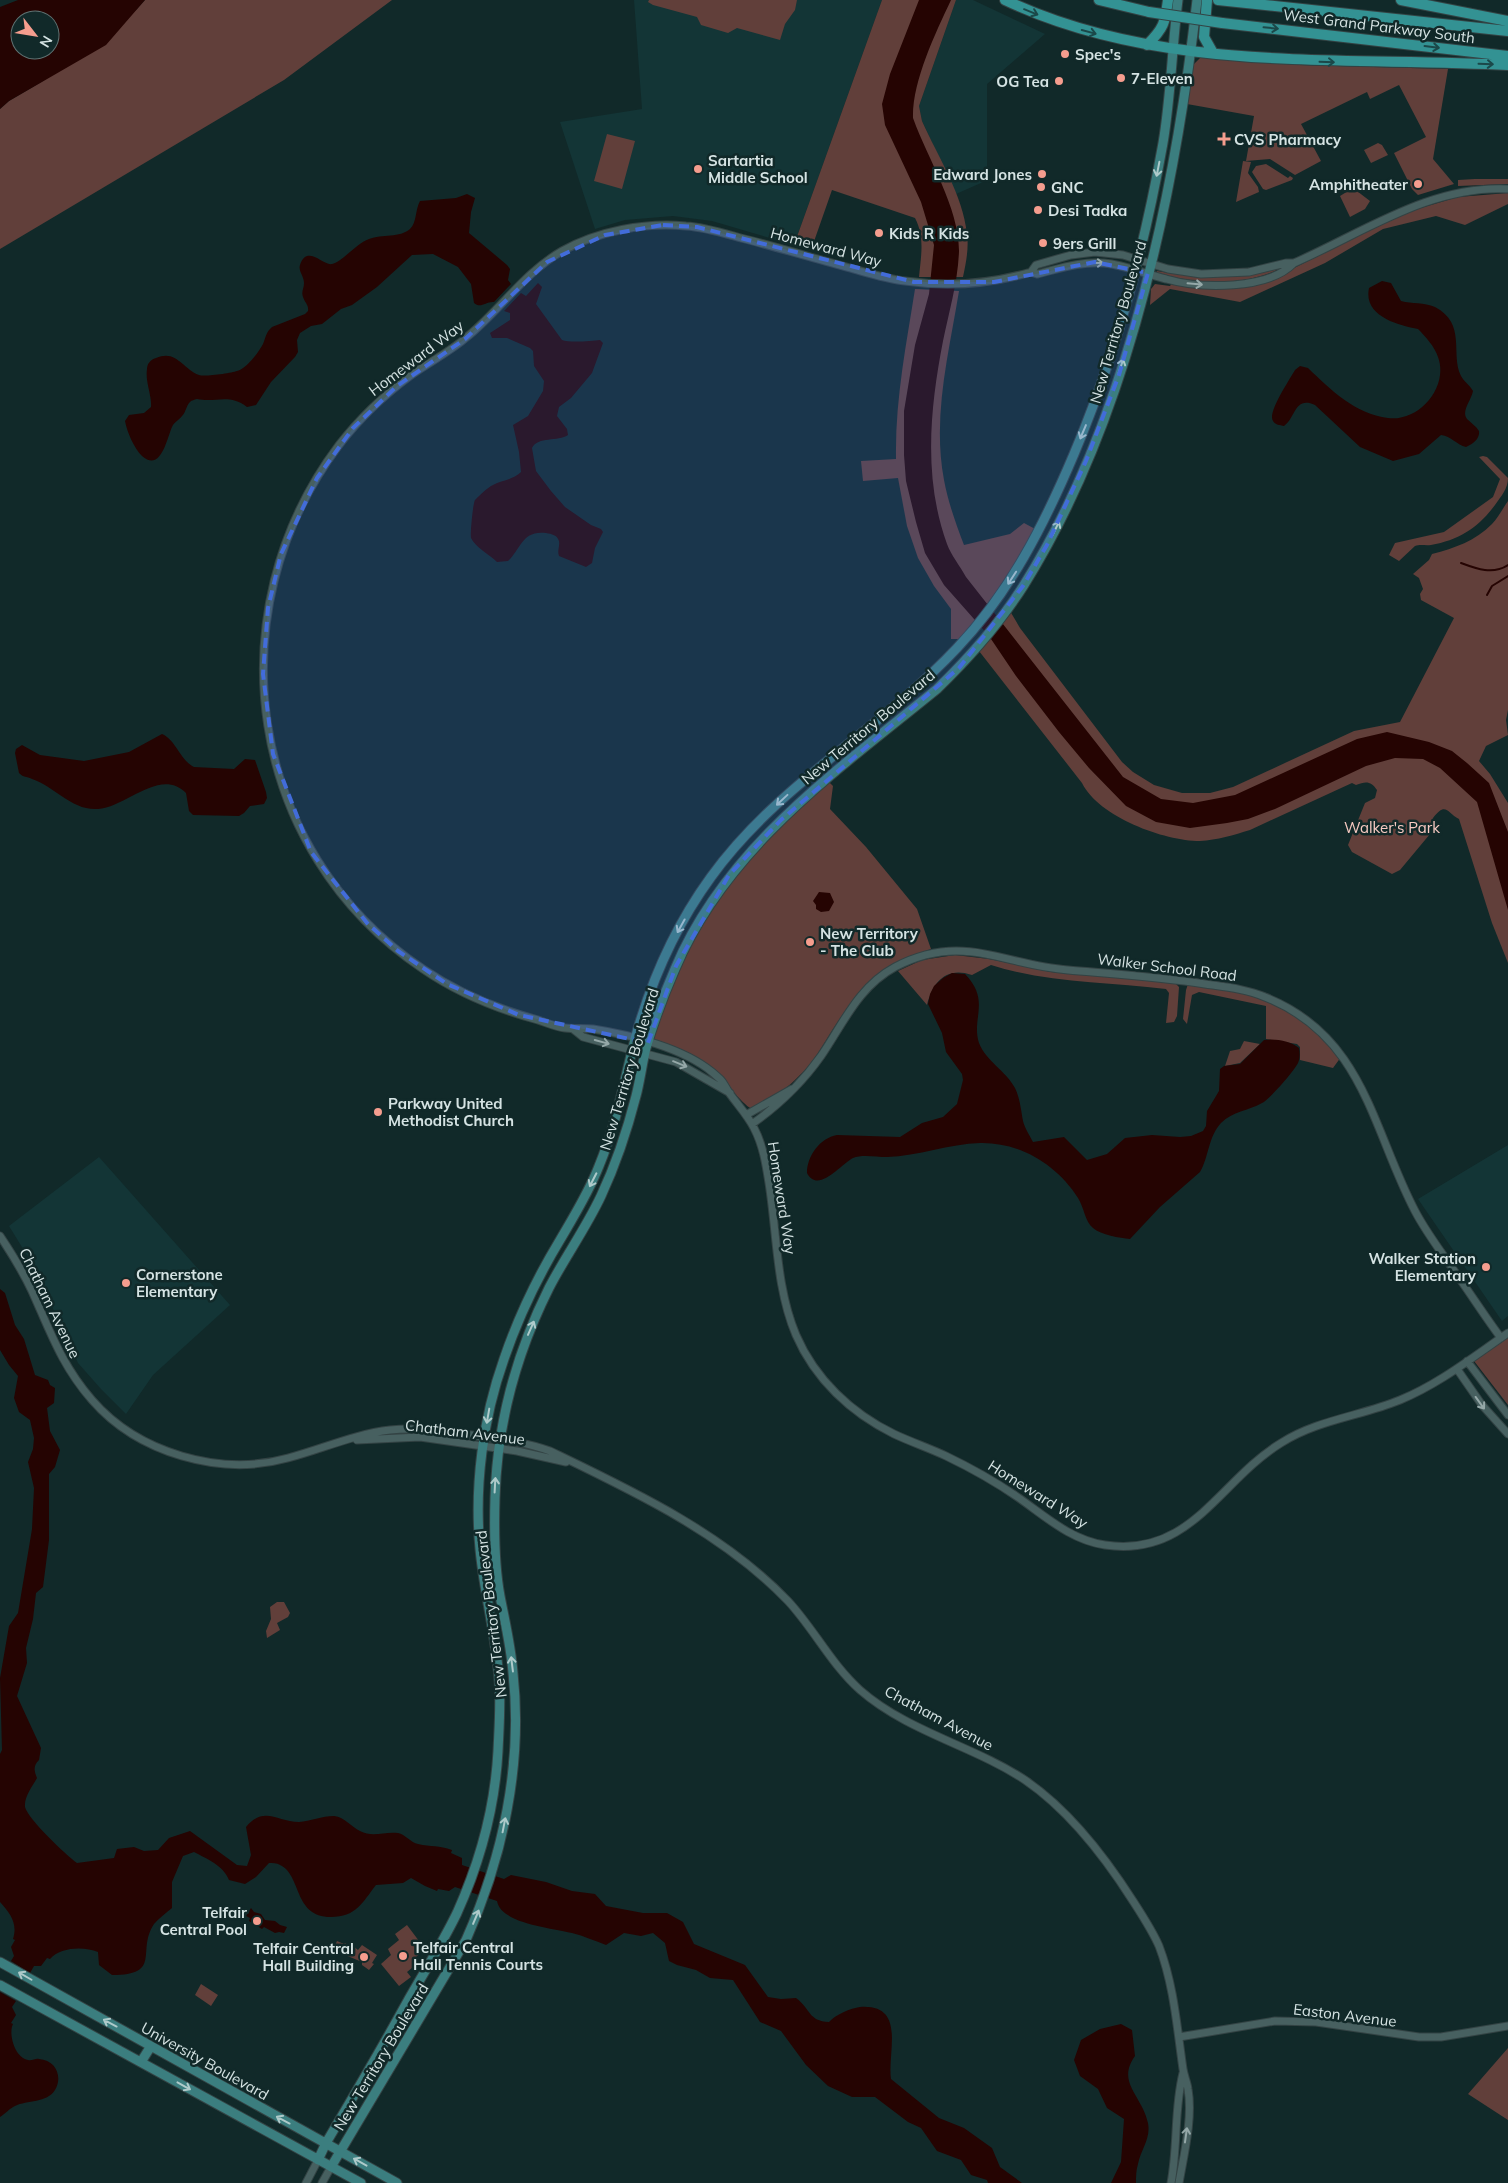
<svg xmlns="http://www.w3.org/2000/svg" width="1508" height="2183" font-family="Mulish,sans-serif">
<style>
.built{fill:#133536}
.green{fill:#613f3a}
.water{fill:#250402;fill-rule:evenodd}
.lines{fill:none;stroke-linecap:round;stroke-linejoin:round}
.stream{stroke:#250402;stroke-width:2}
.minor-casing{stroke:#334344;stroke-width:9}
.major-casing{stroke:#334344;stroke-width:11}
.highway-casing{stroke:#334344;stroke-width:12}
.minor{stroke:#476060;stroke-width:7}
.major{stroke:#3b7e7f;stroke-width:9}
.highway{stroke:#339293;stroke-width:10}
.highway-bridge-casing{stroke:#334344;stroke-width:12;stroke-linecap:butt}
.highway-bridge{stroke:#339293;stroke-width:10}
.oneway{stroke:#1b4849}
.oneway2{stroke:#aecaca}
.oneway3{stroke:#95a8a8}
.marked{fill:#426cda;fill-opacity:0.2;stroke:#426cda;stroke-width:4;stroke-dasharray:10 6;stroke-linejoin:round}
.poi-dot{fill:#f59d8e;stroke:#112929;stroke-width:2}
.labels{text-anchor:middle;dominant-baseline:central;stroke-width:5;stroke-linejoin:round;paint-order:stroke}
.street-label{font-size:15px;fill:#d5e3e3;stroke:#112929}
.poi-label{font-size:15px;font-weight:bold;fill:#d5e3e3;stroke:#112929;text-anchor:start}
.park-label{font-size:15px;fill:#f8cbc3;stroke:#112929}
</style>
<rect width="100%" height="100%" fill="#112929"/>
<path class="built" d="M634,0H882L794,245L712,221L673,216L625,220L595,229L560,122L642,109Z
M956,0H973L1045,34L987,84V173L990,179L956,194L922,121L919,106Z
M1508,1145V1316L1502,1321L1418,1199Z
M99,1157L230,1305L153,1375L126,1414L101,1389L78,1363L33,1265L9,1226Z"/>
<path class="green" d="M145,0H392L284,80L0,249V109L9,101L43,81L136,10Z
M649,0H797L795,10L785,24L780,40L737,28L728,33L701,25L697,17L653,5L648,2Z
M882,0H956L919,106L922,121C938,157 963,195 967,234C969,248 966,263 963,277H919C921,256 925,237 915,218L832,190L811,250L794,245Z
M1211,56L1300,65L1448,69L1433,159L1454,184L1418,195L1412,189L1394,153L1426,137L1399,85L1370,99L1367,92L1301,124L1321,161L1295,175L1270,159L1246,161L1254,116L1187,104L1194,64L1201,57Z
M607,134L635,141L622,189L594,181Z
M1378,143L1382,145L1388,155L1371,163L1364,150Z
M1243,161L1251,162L1248,173L1258,187L1259,192L1236,202Z
M1266,164L1288,178L1290,176L1293,178L1292,180L1266,190L1263,189L1252,172L1256,166Z
M1475,179H1508V184L1458,186V180Z
M1353,188L1370,201L1365,209L1350,217L1340,196Z
M1508,193V204L1465,225L1436,216L1383,229L1325,263L1240,302L1170,289L1150,305L1151,289L1155,284L1170,286L1172,283L1221,288L1286,272L1404,213L1458,197Z
M1278,269C1274,272 1267,274 1261,276C1226,286 1191,282 1156,273L1157,271C1202,280 1234,271 1278,269Z
M915,289L959,291C949,353 932,416 944,480C948,502 956,524 964,545L1010,534L1024,523L1037,530L1014,568L962,639H951V609L934,586L918,558L907,526L898,478L863,481L861,461L896,459C895,401 906,346 915,289Z
M1483,456L1487,457L1508,478C1508,489 1501,496 1495,505C1478,528 1459,540 1431,545C1425,546 1421,544 1415,546L1399,561L1389,555L1395,543L1444,532L1493,497L1500,479L1479,457Z
M1508,501V710L1506,720L1508,735L1486,746L1479,761L1490,774L1508,803V963L1492,923L1459,819C1447,813 1446,801 1433,818L1435,828L1400,870L1392,874L1352,852L1348,845L1365,803L1375,798L1377,790C1371,781 1366,781 1356,785L1352,783L1250,830C1234,835 1217,840 1200,841C1164,841 1099,817 1082,783L979,651L1010,611L1020,628L1122,762L1133,772L1154,785L1182,793H1210L1233,787L1354,731L1400,722L1454,618L1421,600L1420,594L1423,589L1419,578L1413,574L1429,560L1432,554C1455,548 1475,541 1492,524C1498,518 1503,508 1508,501Z
M829,782L833,786L830,809L866,847L917,909L931,949C880,967 862,984 833,1029C823,1045 813,1063 799,1076C786,1090 769,1099 752,1109C741,1104 723,1077 711,1067C702,1060 691,1053 680,1049C672,1046 662,1046 654,1040V1036C688,927 742,855 829,782Z
M955,955L989,959L1051,972L1174,982L1179,987L1177,1016L1174,1022L1166,1023L1169,993L1166,989C1107,982 1047,983 991,965L972,975C946,966 933,982 927,1005L898,971L922,960Z
M1188,984L1253,994L1305,1021L1341,1057L1333,1068L1300,1060V1047L1297,1044L1266,1039V1006L1199,992L1192,995L1187,1024L1183,1019L1186,990Z
M1244,1041L1260,1044L1240,1063L1225,1066L1230,1051L1240,1049Z
M1508,1337V1405L1474,1361Z
M277,1602H284L290,1613L288,1617L277,1623L280,1630L267,1638L266,1631L271,1619L270,1607Z
M407,1925L425,1949L415,1958L418,1963L407,1972L411,1977L399,1986L381,1964L391,1955L388,1949L399,1940L395,1934Z
M337,1941L344,1944L345,1943L351,1947L352,1945L358,1950L362,1945L377,1955L372,1963L374,1964L369,1970L362,1965V1962L333,1950Z
M201,1984L218,1995L211,2006L195,1995Z
M1508,2048V2120L1468,2094Z"/>
<path class="water" d="M18,0H145L106,45L9,101L0,109V7ZM20,20H50V50H20Z
M919,0H951C935,34 912,82 913,118C928,160 959,207 959,251C958,281 949,312 943,341C930,408 923,478 947,544C951,555 960,566 966,577L1123,777L1161,799L1193,803L1235,795L1357,739L1387,732L1429,742L1452,751L1467,763L1489,783L1508,832V910L1477,802L1440,768L1423,759L1395,758L1366,766L1275,809L1248,819L1227,823L1190,828L1156,822L1126,806L1089,768L1059,732L1016,676L989,636L944,585L925,553L916,522L906,481L904,455V411L915,345L929,294L934,245L921,202L885,125L882,104L890,74Z
M467,194L475,198L471,212L469,233L507,265L510,269L508,280L511,284L494,302C486,301 481,309 474,303L471,284L458,267L433,254L412,255L377,287L352,305L341,309L322,324L311,326L300,333L297,340L298,352L295,357L271,382L256,405L247,407C229,393 216,403 197,399C194,400 192,400 190,402C186,406 186,412 182,416C179,420 174,422 172,427C167,438 161,473 142,456C134,448 127,432 125,421L129,415L144,413L151,407C152,395 145,382 147,369C147,364 150,360 156,358C176,349 182,368 199,375C205,377 231,373 237,371C246,369 259,352 263,344C266,337 266,332 272,327L305,314L308,311C309,305 305,303 303,297C301,291 304,289 304,283C304,276 298,271 300,265C307,244 323,266 332,264C342,262 357,243 369,239C382,234 400,238 410,229C417,222 415,210 420,201L456,198Z
M1382,281L1391,283L1401,301C1412,304 1424,302 1435,307C1467,324 1450,354 1461,376C1464,382 1470,385 1473,391C1471,401 1461,411 1467,419C1471,423 1476,426 1479,431C1480,439 1473,444 1466,447C1457,445 1451,436 1441,435L1419,454L1393,461L1360,447L1315,405C1294,396 1296,418 1284,426C1280,425 1275,425 1273,421C1267,413 1290,379 1295,370L1300,366L1308,368C1331,390 1355,414 1388,418C1419,422 1449,387 1438,357C1435,347 1425,336 1418,329C1398,325 1363,316 1369,288Z
M538,283L542,287L536,304L562,340C570,343 591,341 600,340L603,343L592,373L571,398L559,407L557,416L567,429L568,435C558,442 538,436 532,448L536,471L551,491L565,507L591,525L601,529L603,532L595,548L592,563L586,567L559,556C557,551 560,546 559,541C557,535 552,534 546,533C522,530 521,549 508,561L497,562C490,555 475,547 471,538C470,534 473,503 475,500C479,496 488,487 493,485C502,480 513,480 521,472L519,452L513,425L528,416L543,391L544,381L534,366L533,351L530,348L507,338H492L490,333L510,320V313L504,311L521,293L526,296Z
M162,734C176,740 180,760 194,767L234,769L245,759L255,760L266,792L267,798L264,804L250,806L244,813L239,816L193,815L189,811L186,793C160,767 127,807 98,809C72,811 54,786 32,779C26,776 24,778 19,773L15,753L16,749L22,745L40,755L84,761L129,752Z
M819,892L830,893L834,902L829,911L821,912L816,909V905L813,901Z
M952,973L965,974C991,1001 971,1018 979,1043C986,1061 1006,1071 1015,1088C1020,1098 1021,1110 1023,1121C1025,1129 1030,1136 1033,1142L1064,1137L1087,1160L1107,1154L1125,1138L1152,1135L1180,1137L1191,1136L1203,1131L1206,1126L1207,1111L1219,1091L1220,1069L1224,1066L1240,1064L1264,1040C1274,1038 1292,1041 1299,1048C1300,1053 1300,1059 1298,1063C1294,1071 1270,1099 1262,1103C1248,1111 1233,1111 1221,1123C1208,1137 1209,1157 1200,1172L1160,1207L1130,1239C1120,1238 1101,1235 1093,1228C1085,1222 1084,1207 1078,1198C1057,1165 1020,1142 980,1143C949,1144 918,1156 887,1157C876,1157 862,1154 853,1158C840,1165 818,1194 807,1173C807,1156 820,1138 837,1135L900,1137L922,1123L943,1117L957,1104L963,1080L962,1074L946,1052L942,1033L928,1004L930,994L934,986L943,978Z
M0,1289L5,1293L15,1325L24,1339L35,1375L48,1380L50,1385L55,1388L54,1403L47,1408L50,1431L60,1450L55,1467L49,1474V1540L43,1587L36,1593L33,1619L26,1648L27,1663L17,1696L41,1748L39,1760C33,1766 34,1771 37,1778C32,1787 24,1797 25,1807C28,1819 66,1855 77,1863L114,1858L117,1849L134,1847L144,1851L158,1850L169,1838L190,1831L237,1865L247,1866L251,1855L246,1827C264,1805 278,1822 299,1822C310,1821 322,1816 334,1816C345,1817 351,1827 360,1831C373,1838 385,1831 398,1833C405,1834 411,1843 418,1844C431,1847 439,1845 452,1850L451,1853L462,1858V1865L504,1879L511,1875L546,1882L572,1891L595,1894L606,1906L643,1913H667L683,1922L694,1944L745,1965L768,1997L781,1999L796,1998C811,2009 808,2021 829,2022C835,2015 851,2008 860,2007C907,2004 887,2052 891,2079L939,2118L964,2128L992,2148L1000,2167L1022,2183H988L987,2180L971,2175L961,2160L937,2151L921,2128L908,2122L875,2097H852L828,2086L806,2065L781,2031L760,2022L733,1980L710,1978L696,1970L677,1965L669,1961L665,1943L653,1933L641,1936L624,1933L606,1945C595,1941 584,1936 572,1933C553,1928 501,1924 497,1901L455,1887L449,1891L438,1889L437,1891L425,1886L411,1878L403,1883L376,1885C362,1903 356,1917 331,1917C293,1917 302,1875 280,1865C277,1863 272,1863 269,1863L256,1877L245,1884L229,1880C223,1865 207,1859 194,1852L183,1856L172,1882V1908C166,1913 159,1918 154,1924C136,1951 163,1975 112,1975L99,1965L98,1952C84,1946 60,1947 50,1959L47,1958L41,1966H34L30,1973L11,1961L14,1956L11,1947L15,1940L13,1939C18,1923 10,1913 0,1902V1754L2,1750L0,1678L9,1626L18,1613L32,1529L34,1488L28,1462L33,1449L34,1438L30,1420L19,1412L14,1398L18,1376L9,1365L0,1350Z
M251,1908L254,1912L261,1914L265,1920L275,1921L280,1925L287,1927L284,1933L279,1932L275,1933L264,1927L262,1929L249,1921L250,1918L246,1916Z
M0,1992L16,2001L12,2007L16,2015L11,2023L13,2024C8,2034 15,2058 28,2060C32,2061 36,2058 39,2059C56,2060 63,2077 55,2090C47,2103 27,2100 15,2106C10,2108 5,2114 0,2117Z
M1121,2024L1132,2030L1135,2056C1116,2083 1142,2095 1148,2123C1151,2139 1141,2149 1138,2164C1136,2170 1136,2177 1136,2183H1111L1121,2162L1124,2119L1107,2108L1098,2089L1080,2076L1074,2060L1081,2040L1100,2029Z"/>
<g class="lines">
<path class="stream" d="M1461,563C1477,569 1493,575 1508,565
M1487,595L1492,586L1508,576"/>
<defs>
<path id="minor" d="M1508,189C1430,185 1363,233 1294,263C1268,290 1201,289 1166,279C1145,274 1126,265 1104,263C1081,261 1058,269 1037,274L1031,272C990,284 947,287 905,281C886,279 868,273 850,268C813,258 777,247 741,238C723,233 704,227 686,226C645,222 598,231 562,251C524,273 501,309 468,336C450,352 429,362 410,376C383,396 359,419 339,445C213,612 247,851 423,969C458,993 497,1009 538,1020C547,1023 556,1027 565,1028C575,1029 584,1028 593,1029C631,1035 683,1048 712,1072C726,1084 720,1079 730,1094C738,1105 748,1116 754,1128C763,1145 766,1164 769,1183C777,1233 776,1288 796,1335C815,1379 851,1413 894,1434C911,1442 929,1448 946,1456C971,1468 996,1482 1019,1498C1046,1517 1071,1540 1105,1545C1191,1558 1219,1481 1281,1443C1317,1420 1361,1416 1400,1400C1439,1384 1473,1357 1508,1333
M1031,272L1036,265L1071,255L1095,252L1123,255L1168,269L1201,274L1249,272L1286,263H1294
M573,1029L583,1037L676,1062L730,1093
M746,1115L792,1089
M752,1124C779,1105 802,1083 821,1056C843,1024 858,987 895,967C963,932 1002,965 1068,970C1114,974 1160,977 1205,984C1226,987 1246,989 1265,997C1364,1036 1372,1129 1415,1211C1427,1234 1443,1254 1457,1275C1472,1296 1486,1318 1501,1338
M0,1236C12,1254 23,1272 32,1291C50,1331 62,1366 92,1400C138,1453 220,1477 288,1458C322,1449 355,1434 390,1430C422,1427 452,1432 484,1437C506,1440 528,1443 550,1451C633,1491 723,1533 788,1601C814,1629 831,1664 860,1690C908,1732 974,1746 1025,1780C1069,1810 1105,1857 1133,1901C1142,1915 1152,1930 1159,1946C1174,1985 1177,2028 1183,2069C1184,2076 1187,2082 1188,2089C1193,2118 1184,2154 1179,2183
M1467,1361L1508,1415
M1457,1369L1482,1405L1508,1434
M357,1440L420,1437L517,1451L566,1462
M1179,2037L1275,2021L1316,2022L1419,2037H1441L1508,2026
M306,2183L318,2160
M322,2183L331,2167
M1171,2183C1178,2146 1174,2108 1183,2073"/>
<path id="major" d="M0,1962L397,2183
M0,1985L361,2183
M141,2062L151,2046
M318,2160L326,2143C355,2094 383,2046 410,1997C426,1969 443,1942 457,1913C480,1862 495,1807 498,1751C499,1728 501,1703 499,1679C496,1635 484,1592 480,1549C474,1486 483,1418 504,1359C518,1318 537,1278 560,1240C574,1216 589,1192 599,1166C616,1125 624,1082 635,1039C651,981 676,925 711,877C777,785 880,730 957,648C1010,592 1044,525 1074,454C1116,355 1144,249 1163,143C1171,96 1172,47 1178,0
M331,2167L466,1940C503,1857 523,1764 513,1673C511,1647 505,1622 500,1596C494,1564 494,1531 495,1498C497,1424 516,1354 549,1288C565,1257 586,1228 601,1196C616,1164 627,1131 636,1096C640,1081 642,1064 646,1048C654,1021 664,994 675,969C726,847 838,770 937,689C969,658 1000,623 1024,585C1128,419 1175,193 1197,0"/>
<path id="highway" d="M1005,0C1162,74 1339,56 1508,65
M1099,0L1149,12
M1207,0L1204,37L1213,53
M1218,0L1508,31
M1401,0L1508,21
M1222,23L1508,56
M1147,45C1164,28 1165,23 1168,0"/>
</defs>
<use href="#minor" class="minor-casing"/>
<use href="#major" class="major-casing"/>
<use href="#highway" class="highway-casing"/>
<use href="#minor" class="minor"/>
<use href="#major" class="major"/>
<use href="#highway" class="highway"/>
<defs>
<path id="highway-bridge" d="M1149,12L1222,23"/>
</defs>
<use href="#highway-bridge" class="highway-bridge-casing"/>
<use href="#highway-bridge" class="highway-bridge"/>
</g>
<defs><path id="oneway-shaft" d="M-6 0H5M1.5-3L5.5 0L1.5 3" fill="none" stroke-width="1.6" stroke-linecap="round" stroke-linejoin="round" transform="scale(1.25)"/></defs>
<g class="oneway">
<use href="#oneway-shaft" transform="translate(1031 12) rotate(22)"/>
<use href="#oneway-shaft" transform="translate(1271 28) rotate(6)"/>
<use href="#oneway-shaft" transform="translate(1089 32) rotate(15)"/>
<use href="#oneway-shaft" transform="translate(1432 47) rotate(7)"/>
<use href="#oneway-shaft" transform="translate(1327 62) rotate(2)"/>
<use href="#oneway-shaft" transform="translate(1486 64) rotate(2)"/>
</g>
<g class="oneway2">
<use href="#oneway-shaft" transform="translate(1158 169) rotate(101)"/>
<use href="#oneway-shaft" transform="translate(1121 366) rotate(-72)"/>
<use href="#oneway-shaft" transform="translate(1083 432) rotate(113)"/>
<use href="#oneway-shaft" transform="translate(1056 528) rotate(-64)"/>
<use href="#oneway-shaft" transform="translate(1012 578) rotate(123)"/>
<use href="#oneway-shaft" transform="translate(782 800) rotate(137)"/>
<use href="#oneway-shaft" transform="translate(681 926) rotate(119)"/>
<use href="#oneway-shaft" transform="translate(593 1180) rotate(117)"/>
<use href="#oneway-shaft" transform="translate(531 1328) rotate(-66)"/>
<use href="#oneway-shaft" transform="translate(488 1416) rotate(100)"/>
<use href="#oneway-shaft" transform="translate(495 1485) rotate(-87)"/>
<use href="#oneway-shaft" transform="translate(512 1664) rotate(-97)"/>
<use href="#oneway-shaft" transform="translate(504 1825) rotate(-79)"/>
<use href="#oneway-shaft" transform="translate(476 1917) rotate(-67)"/>
<use href="#oneway-shaft" transform="translate(25 1976) rotate(-150)"/>
<use href="#oneway-shaft" transform="translate(110 2023) rotate(-152)"/>
<use href="#oneway-shaft" transform="translate(184 2086) rotate(29)"/>
<use href="#oneway-shaft" transform="translate(283 2120) rotate(-152)"/>
<use href="#oneway-shaft" transform="translate(360 2162) rotate(-151)"/>
</g>
<g class="oneway3">
<use href="#oneway-shaft" transform="translate(1096 263)"/>
<use href="#oneway-shaft" transform="translate(1195 284) rotate(5)"/>
<use href="#oneway-shaft" transform="translate(602 1042) rotate(15)"/>
<use href="#oneway-shaft" transform="translate(680 1064) rotate(22)"/>
<use href="#oneway-shaft" transform="translate(1480 1403) rotate(54)"/>
<use href="#oneway-shaft" transform="translate(1186 2135) rotate(-82)"/>
</g>
<path class="marked" d="M663,225L697,227L914,282H994L1095,262L1148,273L1119,375L1086,461L1047,545L1023,586L959,668L781,820L729,875L676,966L648,1043L519,1015L447,984L398,951L367,923L311,852L273,754L263,674L268,608L281,554L317,478L353,428L397,386L465,339L547,262L605,235Z"/>
<g class="poi-dot">
<circle cx="1065" cy="54" r="5"/>
<circle cx="1121" cy="78" r="5"/>
<circle cx="1059" cy="81" r="5"/>
<path d="M1221.5 131.5h5v5h5v5h-5v5h-5v-5h-5v-5h5z"/>
<circle cx="698" cy="169" r="5"/>
<circle cx="1042" cy="174" r="5"/>
<circle cx="1418" cy="184" r="5"/>
<circle cx="1041" cy="187" r="5"/>
<circle cx="1038" cy="210" r="5"/>
<circle cx="879" cy="233" r="5"/>
<circle cx="1043" cy="243" r="5"/>
<circle cx="810" cy="942" r="5"/>
<circle cx="378" cy="1112" r="5"/>
<circle cx="1486" cy="1267" r="5"/>
<circle cx="126" cy="1283" r="5"/>
<circle cx="257" cy="1921" r="5"/>
<circle cx="403" cy="1956" r="5"/>
<circle cx="364" cy="1957" r="5"/>
</g>
<g class="labels">
<g class="street-label">
<text transform="translate(1379 26) rotate(7)">West Grand Parkway South</text>
<text transform="translate(826 247) rotate(15)">Homeward Way</text>
<text transform="translate(1118 322) rotate(-74)">New Territory Boulevard</text>
<text transform="translate(416 358) rotate(-37)">Homeward Way</text>
<text transform="translate(868 727) rotate(-40)">New Territory Boulevard</text>
<text transform="translate(1167 967) rotate(7)">Walker School Road</text>
<text transform="translate(629 1069) rotate(-73)">New Territory Boulevard</text>
<text transform="translate(782 1198) rotate(81)">Homeward Way</text>
<text transform="translate(50 1303) rotate(64)">Chatham Avenue</text>
<text transform="translate(465 1432) rotate(7)">Chatham Avenue</text>
<text transform="translate(1038 1494) rotate(32)">Homeward Way</text>
<text transform="translate(491 1614) rotate(-97)">New Territory Boulevard</text>
<text transform="translate(939 1718) rotate(28)">Chatham Avenue</text>
<text transform="translate(1345 2015) rotate(7)">Easton Avenue</text>
<text transform="translate(381 2057) rotate(-59)">New Territory Boulevard</text>
<text transform="translate(205 2061) rotate(29)">University Boulevard</text>
</g>
<g class="poi-label">
<text x="1075" y="54">Spec's</text>
<text x="1131" y="78">7-Eleven</text>
<text x="1049" y="81" text-anchor="end">OG Tea</text>
<text x="1234" y="139">CVS Pharmacy</text>
<text x="708" y="160">Sartartia<tspan x="708" dy="17">Middle School</tspan></text>
<text x="1032" y="174" text-anchor="end">Edward Jones</text>
<text x="1408" y="184" text-anchor="end">Amphitheater</text>
<text x="1051" y="187">GNC</text>
<text x="1048" y="210">Desi Tadka</text>
<text x="889" y="233">Kids R Kids</text>
<text x="1053" y="243">9ers Grill</text>
<text x="820" y="933">New Territory<tspan x="820" dy="17">- The Club</tspan></text>
<text x="388" y="1103">Parkway United<tspan x="388" dy="17">Methodist Church</tspan></text>
<text x="1476" y="1258" text-anchor="end">Walker Station<tspan x="1476" dy="17">Elementary</tspan></text>
<text x="136" y="1274">Cornerstone<tspan x="136" dy="17">Elementary</tspan></text>
<text x="247" y="1912" text-anchor="end">Telfair<tspan x="247" dy="17">Central Pool</tspan></text>
<text x="413" y="1947">Telfair Central<tspan x="413" dy="17">Hall Tennis Courts</tspan></text>
<text x="354" y="1948" text-anchor="end">Telfair Central<tspan x="354" dy="17">Hall Building</tspan></text>
</g>
<g class="park-label">
<text x="1392" y="827">Walker's Park</text>
</g>
</g>
<g transform="translate(35 35) rotate(121)"><circle r="24" fill="#112929" stroke="#5f7373"/>
<path d="M0-4L9 19L0 12L-9 19Z" fill="#f59d8e"/>
<text y="-8" font-size="14" font-weight="bold" text-anchor="middle" fill="#d5e3e3">N</text>
</g>
</svg>
